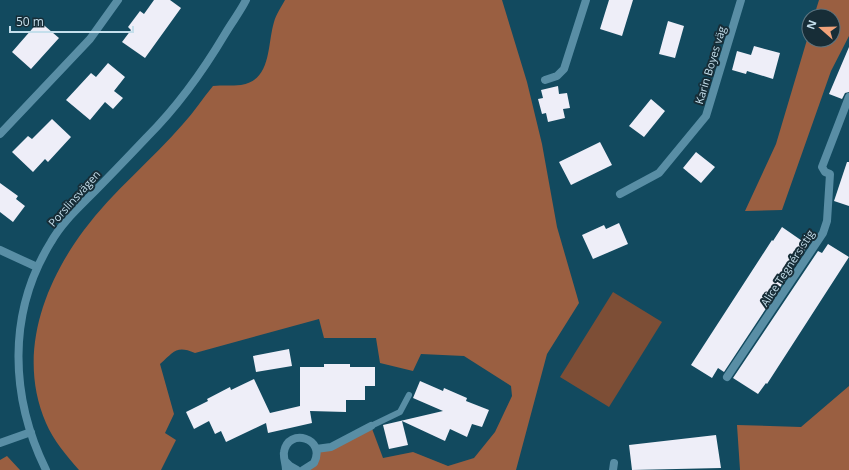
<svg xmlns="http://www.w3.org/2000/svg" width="849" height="470" font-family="'Open Sans',sans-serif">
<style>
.green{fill:#7d4e36}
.forest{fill:#9a5f41}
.building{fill:#eeeef8}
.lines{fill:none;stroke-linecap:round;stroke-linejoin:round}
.service{stroke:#598ea5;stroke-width:6}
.minor{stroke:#598ea5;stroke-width:8}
.labels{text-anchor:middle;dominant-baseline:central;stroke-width:4;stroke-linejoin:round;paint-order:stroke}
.street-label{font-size:11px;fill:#c5dfec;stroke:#172d37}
</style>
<rect width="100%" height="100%" fill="#124a5f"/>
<path class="green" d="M613,292L662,322L609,407L560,377Z"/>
<path class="forest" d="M285,0H502L527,82L542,144L557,227L579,303L547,354L516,470H303L308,469L317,452L371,426L383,458L413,452L448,466L474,458L495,432L512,396L511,386L464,356L421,354L413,371L380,363L376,338H324L319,319L195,353C176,345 174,352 160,364L174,414L165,433L176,440L161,470H79C67,456 53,440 46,423C17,356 43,285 84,230C113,191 152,160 183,124C194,112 203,98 213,86C222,85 232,86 241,85C272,80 267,45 274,22C276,15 281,7 285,0Z
M819,0H849V36L831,71L782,210L745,211L776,144L809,33V40H833V16H814Z
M849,386V470H740L737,425L801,427Z
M7,456L20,470H0V460Z"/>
<path class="building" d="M154,0H170L181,8L145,58L122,42L131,30L128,27L140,11L144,14Z
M609,0H633L622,36L600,29Z
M39,21L59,38L31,69L12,52Z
M668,21L684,26L675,58L659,54Z
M754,46L780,53L773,79L747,71L746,74L732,70L737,51L751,55Z
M849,47V92L845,93L842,99L829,94Z
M108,63L125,77L114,91L123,98L113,109L105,102L90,120L66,100L91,73L96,77Z
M558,86L559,94L567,93L570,108L563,109L565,118L548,122L546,113L542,114L538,99L543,98L541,90Z
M651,99L665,111L644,137L629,126Z
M52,119L71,137L48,162L45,159L33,172L12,152L28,136L32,139Z
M600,142L612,165L571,185L559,162Z
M696,152L715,167L701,183L683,168Z
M847,162H849V206L834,201Z
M0,183L18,196L16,199L25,206L13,222L0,212Z
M619,223L628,244L593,259L582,235L604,225L606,229Z
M782,227L808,245L724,372L718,368L712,378L691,365L772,240L773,241Z
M828,244L849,257L767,384L766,383L758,394L733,378L818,251L822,253Z
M289,349L292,366L256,372L253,356Z
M324,364H350V367H375V386H365V400H346V412L310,411L312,423L268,433L266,423L226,442L221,431L215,434L209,421L194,429L186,412L208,401L207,399L230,387L231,390L254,379L270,413L300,406V367H324Z
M420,381L443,391L444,388L467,398L466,401L489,410L482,427L472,424L467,437L450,429L445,441L402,421L408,445L389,449L383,425L443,411L413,398Z
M716,435L721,468L632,470L629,445Z"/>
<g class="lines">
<path class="service" d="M371,426L400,412L409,395"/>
<path class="minor" d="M545,80L557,76L564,69L586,0
M0,134L90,39L118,0
M620,194L659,173L706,116L741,0
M0,250L37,267
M727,377L823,233L827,221L830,174L825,172L822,167L849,97
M0,443L31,432
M316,449L331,447L371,426
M286,462L290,466L297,470
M46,470C10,397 7,313 51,242C61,224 76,210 90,196C109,177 128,157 147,137C178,106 203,71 225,34C232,22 240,12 246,0
M286,470C286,464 283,457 284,452C288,427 327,438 314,463L303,470
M613,470L614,463"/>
</g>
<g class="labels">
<g class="street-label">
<text transform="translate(710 65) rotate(-73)">Karin Boyes väg</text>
<text transform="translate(74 198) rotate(-48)">Porslinsvägen</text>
<text transform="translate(787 268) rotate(-57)">Alice Tegnérs stig</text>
</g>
</g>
<g transform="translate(821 28) rotate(290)"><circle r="19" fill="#172d37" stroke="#5d747f"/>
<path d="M0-3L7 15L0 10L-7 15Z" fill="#f0a27a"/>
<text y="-6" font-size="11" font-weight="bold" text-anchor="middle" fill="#c5dfec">N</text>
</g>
<path d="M10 26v6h123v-6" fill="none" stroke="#c5dfec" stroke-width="2"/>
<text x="16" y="26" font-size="12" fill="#c5dfec" stroke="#172d37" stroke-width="3" paint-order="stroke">50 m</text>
</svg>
